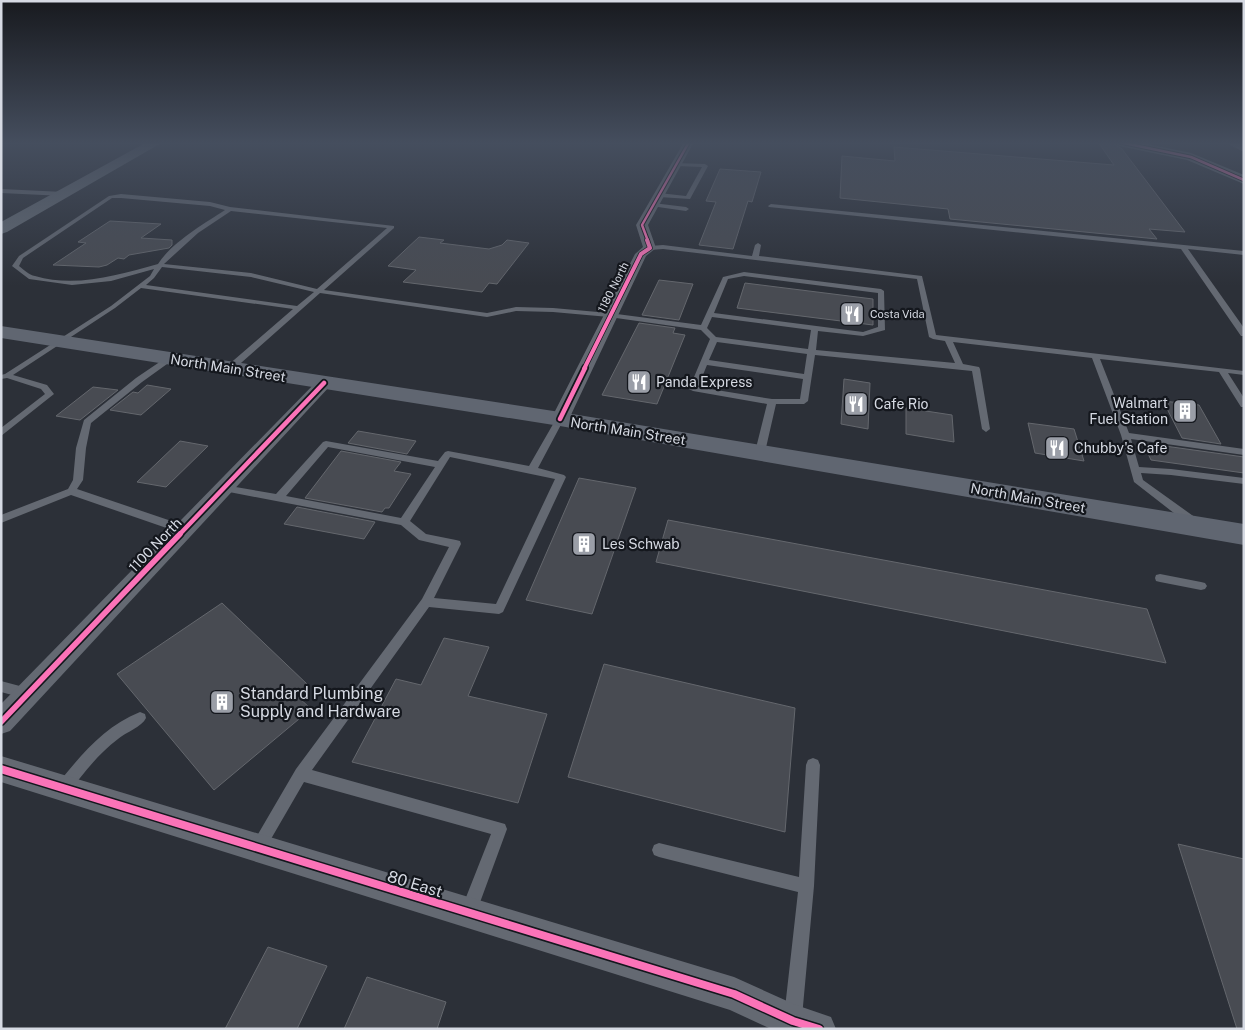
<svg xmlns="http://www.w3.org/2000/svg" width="1245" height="1030" font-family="'Public Sans',sans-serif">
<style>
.building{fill:#484b52;stroke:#64676d}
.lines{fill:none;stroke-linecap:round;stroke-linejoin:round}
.lane{fill:#646972;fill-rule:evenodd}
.street{fill:#646972;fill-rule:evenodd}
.secondary{fill:#656c75;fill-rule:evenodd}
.highway{fill:#606671;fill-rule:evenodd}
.cycleway-far4-casing{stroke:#14171d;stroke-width:4.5}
.cycleway-far3-casing{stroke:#14171d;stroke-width:5.5}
.cycleway-far2-casing{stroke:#14171d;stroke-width:8}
.cycleway-far1-casing{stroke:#14171d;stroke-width:9}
.cycleway-casing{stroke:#14171d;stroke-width:11}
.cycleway-far4{stroke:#fb73b8;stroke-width:2.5}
.cycleway-far3{stroke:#fb73b8;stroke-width:4}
.cycleway-far2{stroke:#fb73b8;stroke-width:4.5}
.cycleway-far1{stroke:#fb73b8;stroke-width:5.5}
.cycleway{stroke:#fb73b8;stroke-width:8}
.labels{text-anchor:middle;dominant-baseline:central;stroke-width:4.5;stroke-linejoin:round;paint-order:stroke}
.far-street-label{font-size:11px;fill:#d6dae3;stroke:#14171d}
.far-poi-label{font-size:11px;fill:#d6dae3;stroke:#14171d;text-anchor:start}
.street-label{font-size:14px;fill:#d6dae3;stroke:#14171d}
.poi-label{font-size:14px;fill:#d6dae3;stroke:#14171d;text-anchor:start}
.near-poi-label{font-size:16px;fill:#d6dae3;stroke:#14171d;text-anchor:start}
.near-street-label{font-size:16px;fill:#d6dae3;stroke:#14171d}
</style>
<rect width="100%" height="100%" fill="#2c3038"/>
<path class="building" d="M1098,142H1111L1122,149L1185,232L1149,229L1157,239L950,219L948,209L840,198L842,156L895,161L894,147L1114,165Z
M720,169L761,172L752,202L748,201L733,249L699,245L716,202L706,201Z
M110,221L161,224L141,238L172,240V245L169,248L129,255L124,259L118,258L107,265L99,267L53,265L86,243L78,242Z
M419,237L444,240L440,243L489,249L502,245L507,240L529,243L497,284L489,283L482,292L403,282L416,270L388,266Z
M659,280L693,284L679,320L642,315Z
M745,283L873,299V325L737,308Z
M639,323L675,328L673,333L685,335L657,404L602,395Z
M844,379L870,383L868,429L841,424Z
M147,385L171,389L141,415L110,410L133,392L138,393Z
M93,387L118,390L80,420L56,416Z
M1163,401L1199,405L1221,444L1182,438Z
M906,408L952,415L954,442L906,434Z
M1028,423L1074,429L1084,461L1035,453Z
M358,431L416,441L407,454L348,443Z
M180,441L208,446L166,487L137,482Z
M1143,443L1244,457V473L1151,460Z
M341,451L401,462L394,471L411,474L389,508H385L382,512L305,498Z
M579,478L636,488L592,614L526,600Z
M297,507L375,522L364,539L284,524Z
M668,520L1147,609L1166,663L656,562Z
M222,603L308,685L296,695L311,709L214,790L117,674Z
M444,638L489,647L468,696L547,714L518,803L352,762L396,679L421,685Z
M604,664L795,708L785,832L568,777Z
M1178,844L1244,859V1029H1237Z
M268,947L327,966L297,1029H225Z
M367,977L446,1002L437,1029H344Z"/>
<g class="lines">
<path class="lane" d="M675,163L705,164L708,166L690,199L659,197L656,195L659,193L686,196L702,167L677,166Z
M1,189L64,192L67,194L64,196L1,193Z
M121,194L210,202L230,207L394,226V228L324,290L487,313L516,307L553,308L609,313L701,325L723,277L744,272L881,289L884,291L885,330L863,336L818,331L816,350L955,363L945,341L933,339L929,337L917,279L663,249L650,250L647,248L650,246L663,245L752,256L755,245L758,243L761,245L759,256L922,276L936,335L1244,371V375L1228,373L1244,398V407H1241L1219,372L1100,359L1129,433L1244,449V455L1131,439L1139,467L1171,469L1244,478V484L1171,475L1141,473L1143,480L1196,518L1197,521L1192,525L1188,524L1134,482L1121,435L1092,358L953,342L963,364L979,367L980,369L990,429L986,432L982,429L972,371L815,355L808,401L804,404H776L765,452L760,455L755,452L767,404L693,391L689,389L710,339L701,330L609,317L553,312L516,311L487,317L320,293L233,370H227V366L293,309L141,288L115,308L13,375L47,385L54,394L1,436V428L45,394L41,389L7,378L1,379V375L5,374L111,306L150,276L154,269L111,281L72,285L29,279L12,266L19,256L109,196ZM112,198H121L210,206L225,210C205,223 171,243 158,264C118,275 76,288 35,276C29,275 23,269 19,266L23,258ZM231,211L387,228L317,289L251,273L164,264L198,233ZM162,267L251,277L314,292L297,306L146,285L154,278ZM744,276L878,293V327L863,332L714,313L728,279ZM712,317L811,330L808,349L716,337L707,328ZM717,342L807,354L804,374L709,360ZM707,365L803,379L800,399H772L698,387Z
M653,203L686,207L689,209L686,211L651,206V204Z
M771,204L1244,251V255L1188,249L1244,328V336H1241L1181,249L769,207L768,206Z
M167,357H173L174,359L142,382L91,423L86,448L83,480L77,489L189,527L190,530L189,533H181L71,495L1,523V515L68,489L73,480L76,448L84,420L136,378Z
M560,416L564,419L538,468L564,475L566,477L503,612L499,614L429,607L312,770L505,824L507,829L475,916L469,918L463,916L461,910L491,834L304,782L264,851L259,853L254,851L252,846L254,841L296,769L422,599L449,547L419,540L401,525L224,491L219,488L221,486L224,485L276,494L323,442L326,441L438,461L445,452L448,451L529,466L556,419ZM328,447L435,467L401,518L286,496ZM450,457L555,479L496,604L434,598L461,544L460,541L456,540L426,534L410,521Z
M1160,574L1201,582L1205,583L1207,586L1205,589L1201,590L1160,582L1156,581L1155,578L1156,575Z
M1,681L31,689L33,693L31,697L27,699L1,692Z
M140,712L145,714L146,718C142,727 126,732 118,739C98,754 84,773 69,792L64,794L59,792L57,787L59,782C82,754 105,726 140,712Z
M813,758L818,760L820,765L814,886L802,1017L799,1023L793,1026L787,1023L784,1017L798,892L659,857L654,855L652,850L654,845L659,843L799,877L806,765L808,760Z"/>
<path class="street" d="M684,142H694L648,225L656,248L646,256L569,419L566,423L560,424L554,423L551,419L635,254L643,247L636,225Z
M1224,142H1237L1244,145V152Z
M324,378L330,380L332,383L330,386L10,731L1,734V704L318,380Z
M1,756L734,977L796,1005L831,1017L836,1029H771L730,1010L1,782Z"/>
<path class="secondary" d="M147,142H163L7,232L1,234V222Z
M1113,142H1138L1191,153L1244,175V184L1187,160L1119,146Z"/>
<path class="highway" d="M1,326L560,412L1244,524V545L560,426L1,338Z"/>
<defs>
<path id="cycleway-far4" d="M1119,142L1191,157L1244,180
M648,241L642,225L689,142"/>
<path id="cycleway-far3" d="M584,369L641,254L650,248L647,240"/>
<path id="cycleway-far2" d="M560,419L585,368
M179,535L324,383"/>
<path id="cycleway-far1" d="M1,722L180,534"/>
<path id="cycleway" d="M1,769L734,994L793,1021L819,1029"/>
</defs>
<use href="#cycleway-far4" class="cycleway-far4-casing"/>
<use href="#cycleway-far3" class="cycleway-far3-casing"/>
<use href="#cycleway-far2" class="cycleway-far2-casing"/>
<use href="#cycleway-far1" class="cycleway-far1-casing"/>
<use href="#cycleway" class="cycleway-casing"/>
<use href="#cycleway-far4" class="cycleway-far4"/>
<use href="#cycleway-far3" class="cycleway-far3"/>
<use href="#cycleway-far2" class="cycleway-far2"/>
<use href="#cycleway-far1" class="cycleway-far1"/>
<use href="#cycleway" class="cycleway"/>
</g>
<linearGradient id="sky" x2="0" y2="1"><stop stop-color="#181a1f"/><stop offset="0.5" stop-color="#454e5e"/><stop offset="1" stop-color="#454e5e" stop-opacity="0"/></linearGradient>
<rect width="1245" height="286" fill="url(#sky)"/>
<defs>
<symbol id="restaurant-square" viewBox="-11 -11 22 22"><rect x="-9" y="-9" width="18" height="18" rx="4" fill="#9a9ea7" stroke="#14171d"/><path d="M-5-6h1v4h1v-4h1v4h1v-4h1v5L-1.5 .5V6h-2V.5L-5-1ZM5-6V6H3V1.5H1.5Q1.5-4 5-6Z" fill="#fff"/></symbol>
<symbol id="building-square" viewBox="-11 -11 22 22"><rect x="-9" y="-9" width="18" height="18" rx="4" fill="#9a9ea7" stroke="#14171d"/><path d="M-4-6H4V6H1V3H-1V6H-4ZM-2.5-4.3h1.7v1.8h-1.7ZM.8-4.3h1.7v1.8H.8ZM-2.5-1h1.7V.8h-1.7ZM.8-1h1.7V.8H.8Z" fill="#fff"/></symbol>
</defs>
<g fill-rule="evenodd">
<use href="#restaurant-square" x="838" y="300" width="28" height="28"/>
<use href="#restaurant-square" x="625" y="368" width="28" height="28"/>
<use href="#restaurant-square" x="842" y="390" width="28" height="28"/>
<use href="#building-square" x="1171" y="397" width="28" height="28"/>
<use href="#restaurant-square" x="1043" y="434" width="28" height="28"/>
<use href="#building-square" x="570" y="530" width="28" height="28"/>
<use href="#building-square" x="208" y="688" width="28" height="28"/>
</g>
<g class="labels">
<g class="far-street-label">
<text transform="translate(613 287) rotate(-63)">1180 North</text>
</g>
<g class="far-poi-label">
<text x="870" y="314">Costa Vida</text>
</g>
<g class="street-label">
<text transform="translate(228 368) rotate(9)">North Main Street</text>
<text transform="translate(628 431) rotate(9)">North Main Street</text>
<text transform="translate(1028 498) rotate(10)">North Main Street</text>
<text transform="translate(155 545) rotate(-46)">1100 North</text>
</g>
<g class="poi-label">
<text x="656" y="382">Panda Express</text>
<text x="1168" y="403" text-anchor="end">Walmart<tspan x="1168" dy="16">Fuel Station</tspan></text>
<text x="874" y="404">Cafe Rio</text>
<text x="1074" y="448">Chubby's Cafe</text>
<text x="602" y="544">Les Schwab</text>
</g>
<g class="near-poi-label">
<text x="240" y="693">Standard Plumbing<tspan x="240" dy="18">Supply and Hardware</tspan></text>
</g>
<g class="near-street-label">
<text transform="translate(415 884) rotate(17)">80 East</text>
</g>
</g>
<rect width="1245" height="1030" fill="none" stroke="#d6dae3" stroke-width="5"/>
</svg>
